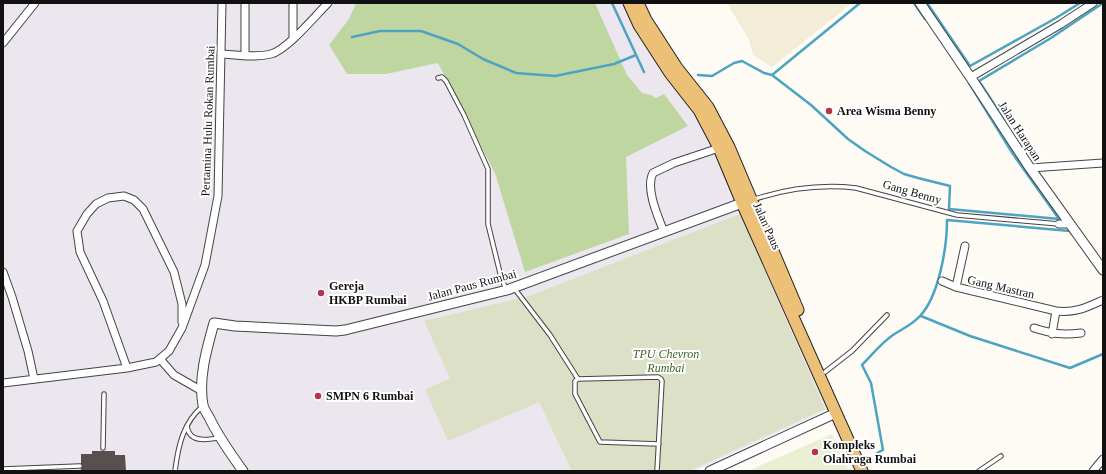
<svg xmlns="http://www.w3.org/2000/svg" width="1106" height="474" font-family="Georgia,serif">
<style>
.industrial{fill:#ece6ee}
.farmland{fill:#f3ecd7}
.forest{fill:#c0d6a1}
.cemetery{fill:#dbe0c6}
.pitch{fill:#e9efd2}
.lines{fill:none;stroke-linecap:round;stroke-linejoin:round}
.stream{stroke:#4ca3c2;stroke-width:2.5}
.building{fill:#58504e}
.service-casing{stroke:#444;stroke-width:5.5}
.minor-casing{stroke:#444;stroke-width:9}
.tertiary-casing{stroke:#444;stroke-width:11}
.primary-casing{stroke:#222;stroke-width:13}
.service{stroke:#fff;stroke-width:3.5}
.minor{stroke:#fff;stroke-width:7}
.tertiary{stroke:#fff;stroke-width:9}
.primary{stroke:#ecc077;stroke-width:11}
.poi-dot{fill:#b5344c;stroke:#fff;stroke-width:1.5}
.labels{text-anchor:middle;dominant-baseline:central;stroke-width:4;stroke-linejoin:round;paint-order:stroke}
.poi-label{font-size:12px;font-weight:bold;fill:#111;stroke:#fff;text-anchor:start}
.street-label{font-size:12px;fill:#111;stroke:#fff}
.park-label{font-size:12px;font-style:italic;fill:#3b6326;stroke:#fff}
</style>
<rect width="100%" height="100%" fill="#fefbf5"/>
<path class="industrial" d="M3,3H622L648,44L699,109L829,409L694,471H3Z"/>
<path class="farmland" d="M727,3H852L772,67L753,55L749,40Z"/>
<path class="forest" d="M356,3H595L627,75L642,93L651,95L656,98L664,94L688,126L626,157L629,234L525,272L495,173L438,63L386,74H347L329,45L349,19Z"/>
<path class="cemetery" d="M740,214L825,409L689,471H572L539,402L448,441L425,390L450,378L424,321L529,296Z"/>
<path class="pitch" d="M832,434L849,471H748Z"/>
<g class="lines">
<path class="stream" d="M612,3L644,72
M914,3L925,19
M927,3L970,66L1056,18L1080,3
M352,37L380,31H421L458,44L483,59L516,73L555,76L614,64L636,55
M698,75L712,76L734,63L742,61L764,73L772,75L811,105L848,139L865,151L891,167L904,174L918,178L950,186L949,209L1059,219
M772,75L860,3
M969,83L1013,154L1059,219
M1005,121L979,81L1051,38L1103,3
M921,316L970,336L1070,368L1103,354
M877,453L883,450L871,383L862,365C872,355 881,343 893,335C902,329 912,325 920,316C939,296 947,247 947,220L1070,231L1072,234"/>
</g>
<path class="building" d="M92,451H115V455H125L126,471H81V454H92Z"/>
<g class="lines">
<defs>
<path id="service" d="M438,78L442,77L446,81L464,115L488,169V224L501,277L506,289
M752,200C785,189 821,184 856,188L957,215L1059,224
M514,288L550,335L578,379
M825,372L852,351L887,315
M187,426C189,443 206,440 219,438
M103,448L104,394
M3,469L80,466
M175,471C178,447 183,422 203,406
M657,471L662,381L661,379L658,377L578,379L575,381V394L600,442L659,444
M979,471L1001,456"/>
<path id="minor" d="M293,3V38
M3,43L35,3
M222,54C237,55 255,58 271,54C287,50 315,16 328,3
M245,55V3
M971,77L1061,24L1093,3
M1030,168L1103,163
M1059,224H1070
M664,232C658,217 645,188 653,173L674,163L719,148
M3,272L12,297L28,351L34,379
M942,281L956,287L1056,311C1076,313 1085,308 1103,300
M956,287L965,246
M1034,328C1053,334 1062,335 1081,333
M1052,334L1056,311
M160,359L174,375L202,391
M127,368L103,301L80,252L77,231L87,214L96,204L108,198L124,196L134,200L143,209L174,272L182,304V322
M3,383L127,368L156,362L169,351L182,328L205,265L218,196L222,3
M1093,471L1103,459"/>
<path id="tertiary" d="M920,3L975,84L1030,168L1103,270
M243,471C231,454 219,438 210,419C208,415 204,410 203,405C198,378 207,348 214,323L235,326L336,331L345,330L507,290L742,203
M710,471L836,413"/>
<path id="primary" d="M629,3L639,25L670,73L699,110L719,148L742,203L862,471
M638,3L646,20L677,68L708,107L729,147L798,310"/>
</defs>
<use href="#service" class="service-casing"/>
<use href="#minor" class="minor-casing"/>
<use href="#tertiary" class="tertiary-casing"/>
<use href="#primary" class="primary-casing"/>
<use href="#service" class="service"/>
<use href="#minor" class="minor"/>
<use href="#tertiary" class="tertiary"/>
<use href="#primary" class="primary"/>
</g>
<g class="poi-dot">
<circle cx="829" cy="111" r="4"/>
<circle cx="321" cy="293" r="4"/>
<circle cx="318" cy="396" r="4"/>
<circle cx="815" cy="452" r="4"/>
</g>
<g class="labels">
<g class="poi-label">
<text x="837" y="111">Area Wisma Benny</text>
<text x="329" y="286">Gereja<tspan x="329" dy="14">HKBP Rumbai</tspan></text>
<text x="326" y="396">SMPN 6 Rumbai</text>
<text x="823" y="445">Kompleks<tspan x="823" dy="14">Olahraga Rumbai</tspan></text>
</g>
<g class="street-label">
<text transform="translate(208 121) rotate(-88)">Pertamina Hulu Rokan Rumbai</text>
<text transform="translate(1020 131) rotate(57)">Jalan Harapan</text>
<text transform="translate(912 192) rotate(16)">Gang Benny</text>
<text transform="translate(767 226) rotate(66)">Jalan Paus</text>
<text transform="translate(472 285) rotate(-15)">Jalan Paus Rumbai</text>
<text transform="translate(1001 287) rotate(13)">Gang Mastran</text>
</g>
<g class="park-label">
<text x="666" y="354">TPU Chevron<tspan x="666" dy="14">Rumbai</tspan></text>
</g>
</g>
<rect width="1106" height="474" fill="none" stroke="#111111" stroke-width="8"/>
</svg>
